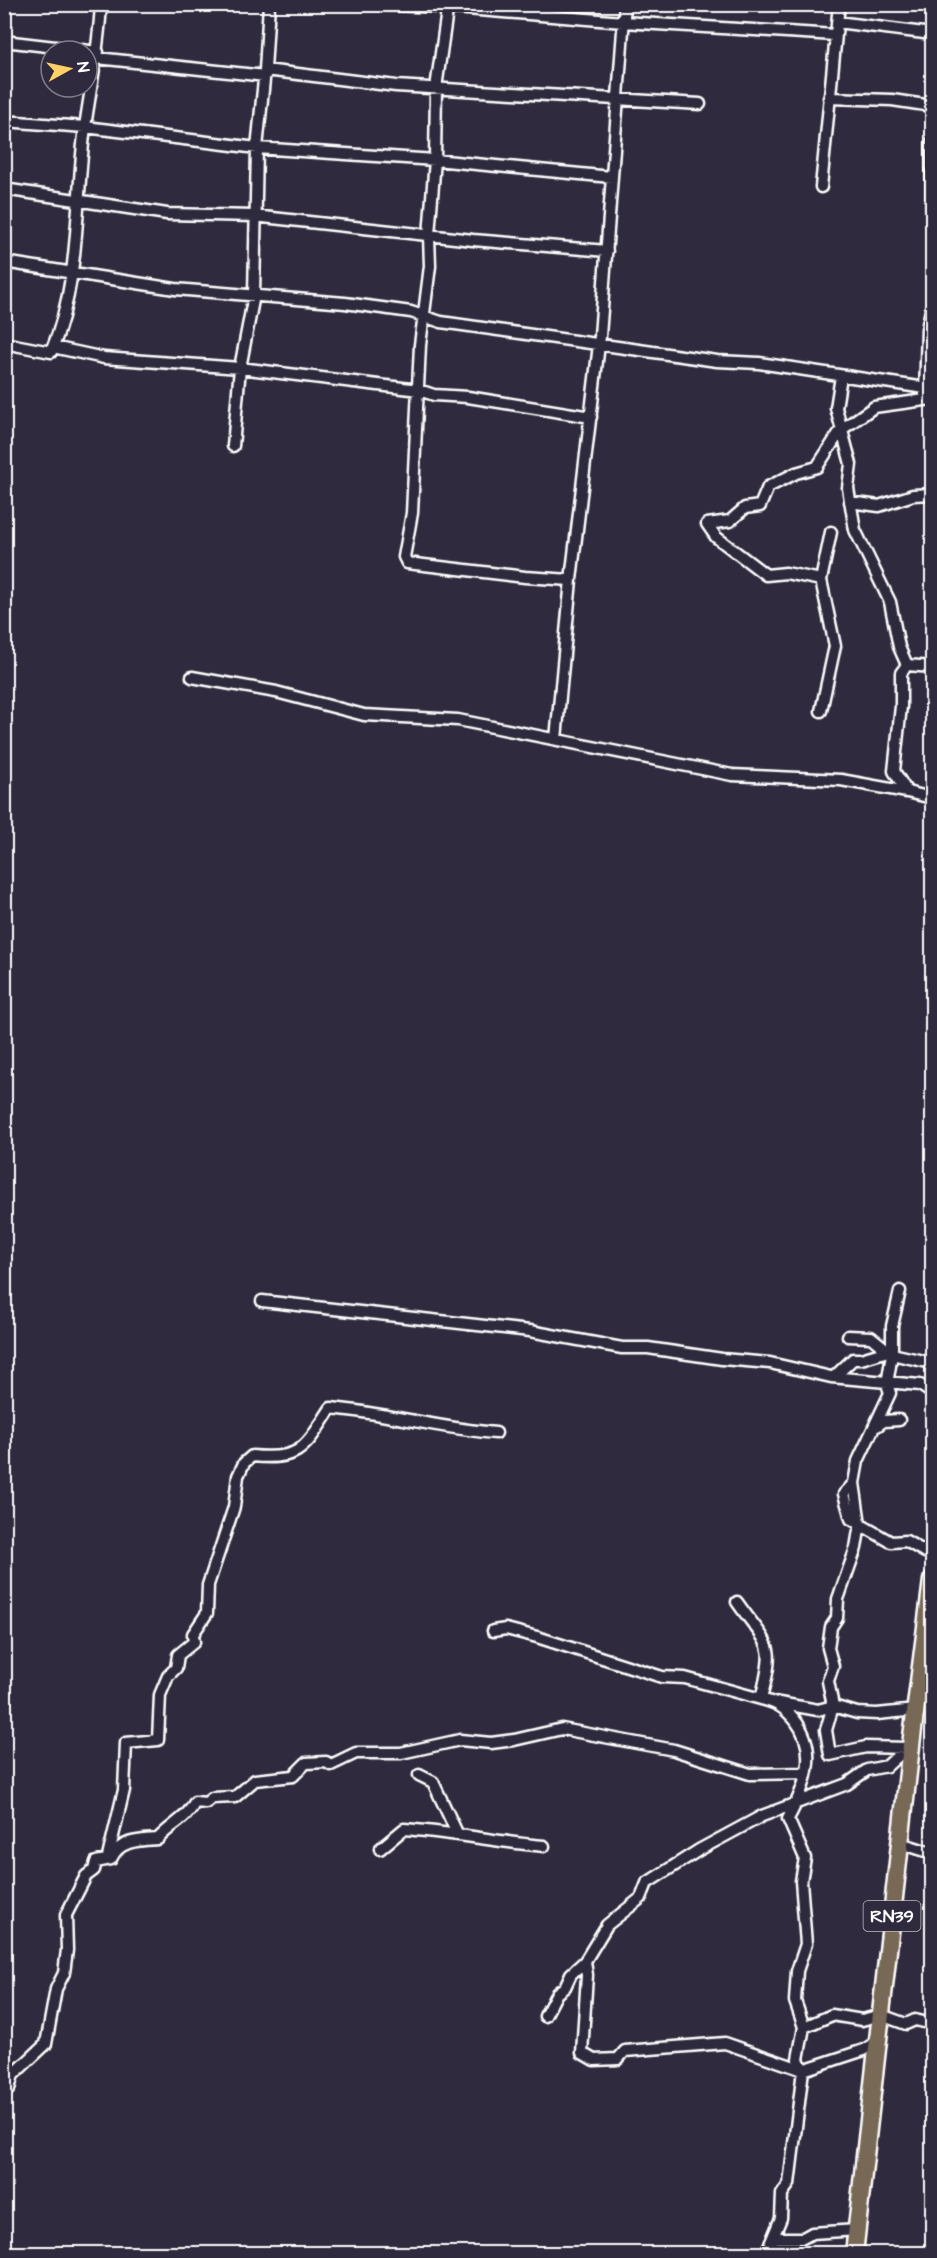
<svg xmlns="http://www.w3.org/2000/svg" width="937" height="2258" font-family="'Architects Daughter',sans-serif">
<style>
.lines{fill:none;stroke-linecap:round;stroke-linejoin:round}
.minor-casing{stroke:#fff;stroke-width:15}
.highway-casing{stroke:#fff;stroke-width:21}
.minor{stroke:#2f2a3d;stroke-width:10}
.highway{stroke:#776954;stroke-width:16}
.labels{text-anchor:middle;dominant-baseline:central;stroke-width:5;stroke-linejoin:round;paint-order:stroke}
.shield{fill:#2f2a3d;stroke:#c1bfc5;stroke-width:1.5}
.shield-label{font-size:18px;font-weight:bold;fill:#fff}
</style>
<rect width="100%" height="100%" fill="#2f2a3d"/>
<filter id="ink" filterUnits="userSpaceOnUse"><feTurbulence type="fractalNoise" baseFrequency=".0167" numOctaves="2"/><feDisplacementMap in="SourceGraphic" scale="12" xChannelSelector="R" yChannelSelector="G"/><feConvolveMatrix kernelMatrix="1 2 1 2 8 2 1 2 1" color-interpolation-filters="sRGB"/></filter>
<g filter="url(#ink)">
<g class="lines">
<defs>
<path id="minor" d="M364,4L443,7L623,22L835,35
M448,4L436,88L435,160L429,235L430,266L420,345L412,513L404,557L407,563L525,577L571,580L556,739
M837,22L932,34
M4,41L98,52
M97,58L265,76
M265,70L269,4
M829,98L892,100L932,106
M4,121L85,127L257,148L435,160L611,177
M932,142V215
M821,187L839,4
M4,189L167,214L254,216L473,240L607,251
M4,262L175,289L345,303L411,312L441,322L717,361L759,363L925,388
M4,343L51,352C81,281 75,202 85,127C91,86 99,46 101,4
M53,347L104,358L240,368L419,390L434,395L468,397L591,417
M841,376L836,408L851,464L848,488L855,530L890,602L899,647L907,665L901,673V706L894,771L907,792L932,798
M925,394L927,329L932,305
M233,446L240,368L254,295L257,148L265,70L396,86L700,104
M850,502L879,506L913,495L932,494
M571,580L600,336L625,4
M821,580L786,573L766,575L716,537L707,524L730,521L745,508L760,506L768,487L796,473L817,467L841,430L874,407L932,399
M907,665L932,667
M192,677L276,692L364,715L458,720L732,775L841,780L907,792
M821,711L835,646L821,580L831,532
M900,1291L892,1326V1354L887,1384L890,1393L858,1461L854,1483L860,1524L856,1548L838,1599L837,1618L831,1627L828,1648L833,1666L828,1681L833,1706L826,1730L830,1755L866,1747L908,1748
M262,1301L530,1331L622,1348H648L722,1359L770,1363L831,1377L920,1385L932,1393
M848,1336L871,1337L892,1354L932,1363
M834,1377L853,1359H861L888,1351
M877,1426L884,1421L899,1420
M854,1483L844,1494L851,1519L891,1542L906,1541L925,1552L932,1550
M737,1602C770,1649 776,1640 761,1699C777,1703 784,1707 795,1720C820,1752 805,1787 788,1819L805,1858L801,1881L806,1944L797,1971L795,2001L804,2027L832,2015L862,2020L881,2015L906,2024L915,2020L932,2024
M493,1631L506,1629L537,1637L662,1677L685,1678L761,1699
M919,1682L932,1689
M779,1703L818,1710L833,1706L857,1713L877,1714L916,1710
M419,1775L433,1782L457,1833
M900,1843L932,1853
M380,1849L404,1829C451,1832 496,1842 544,1846
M108,1857L124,1790L126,1743L158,1740L160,1695L168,1676L176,1668L178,1655L194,1642L193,1634L207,1613L208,1585L234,1507L238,1476L244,1463L252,1456C302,1461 305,1447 331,1408C387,1413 440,1429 496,1433
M585,1961L587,1975L582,2053L594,2060L618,2059L625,2051L725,2043L803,2070L864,2050L878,2041
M545,2016L557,1993L565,1987L571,1974L585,1961L607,1925L641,1898L647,1883L699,1850L762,1816L847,1784L867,1770L887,1766L909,1746
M4,2093L9,2089L13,2075L46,2044L56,1989L64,1973L67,1950L66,1915L86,1876L94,1870L96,1862L111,1859C119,1840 140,1840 158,1839C170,1825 187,1819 195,1802L206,1803L212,1798L235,1797L255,1780L293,1776L306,1763L326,1762L331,1765L356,1753H401L460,1740L491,1743L514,1740L562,1729L674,1750L750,1774L806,1773
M774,2238H803L812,2233L857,2230
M766,2254L781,2218L782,2194L789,2184L803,2070L798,2059L804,2027"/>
<path id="highway" d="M854,2254L912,1737L932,1580"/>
</defs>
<use href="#minor" class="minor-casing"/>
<use href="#highway" class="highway-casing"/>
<use href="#minor" class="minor"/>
<use href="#highway" class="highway"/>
</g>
</g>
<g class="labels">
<rect class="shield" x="863.5" y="1901" width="57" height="30" rx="4.5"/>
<g class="shield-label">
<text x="892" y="1916">RN39</text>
</g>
</g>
<rect width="937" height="2258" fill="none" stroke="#2f2a3d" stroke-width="24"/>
<rect x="12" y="12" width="913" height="2234" fill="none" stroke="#fff" stroke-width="2" filter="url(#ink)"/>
<g transform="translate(69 69) rotate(82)"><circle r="28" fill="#2f2a3d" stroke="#827f8b" stroke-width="1.5"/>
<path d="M0-4.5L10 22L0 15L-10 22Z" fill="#ffd166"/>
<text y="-9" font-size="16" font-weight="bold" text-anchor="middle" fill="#ffffff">N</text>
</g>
</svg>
